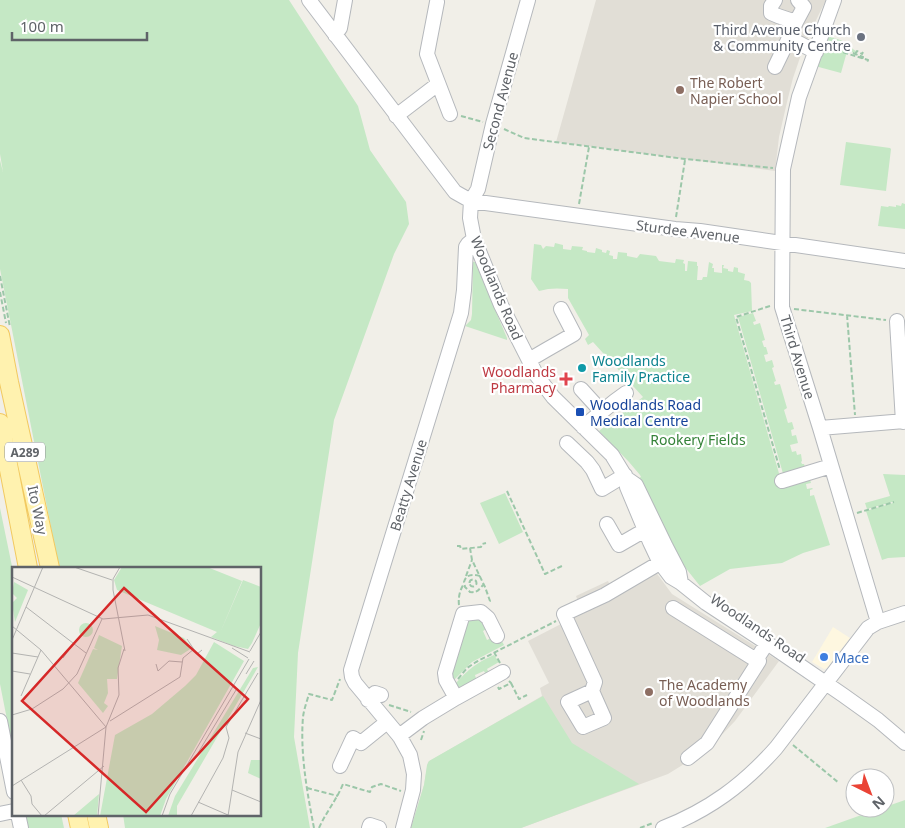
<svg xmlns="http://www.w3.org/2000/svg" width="905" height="828" font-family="'Noto Sans',sans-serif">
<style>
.commercial{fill:#fef7e0}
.education{fill:#e1ded6}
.green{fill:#c5e8c5}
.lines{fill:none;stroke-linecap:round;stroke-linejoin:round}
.minor-casing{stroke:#b5b8bc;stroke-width:16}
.major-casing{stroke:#f2c960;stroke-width:20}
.path{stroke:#9cc7a9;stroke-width:2;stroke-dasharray:5 2.5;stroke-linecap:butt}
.minor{stroke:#fff;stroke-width:14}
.major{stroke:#fff2af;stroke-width:18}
.worship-dot{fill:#6b7280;stroke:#fff;stroke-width:2}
.education-dot{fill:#8d6e63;stroke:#fff;stroke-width:2}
.culture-dot{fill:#0f9aa8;stroke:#fff;stroke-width:2}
.health-dot{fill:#e0444e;stroke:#fff;stroke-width:2}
.transit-dot{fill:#1a4fb4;stroke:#fff;stroke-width:2}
.shop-dot{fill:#3f7fe0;stroke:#fff;stroke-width:2}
.labels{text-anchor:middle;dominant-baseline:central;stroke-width:4.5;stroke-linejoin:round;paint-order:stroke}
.shield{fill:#fff;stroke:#8f9295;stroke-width:1}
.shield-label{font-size:12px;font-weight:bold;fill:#5f6368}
.worship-label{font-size:14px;fill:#5b616d;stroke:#fff;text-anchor:end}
.education-label{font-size:14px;fill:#785e54;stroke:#fff;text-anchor:start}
.street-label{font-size:14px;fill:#5f6368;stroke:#fff}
.culture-label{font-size:14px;fill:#0d838f;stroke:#fff;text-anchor:start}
.health-label{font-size:14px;fill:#be3a42;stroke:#fff;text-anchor:end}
.transit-label{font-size:14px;fill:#164399;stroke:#fff;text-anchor:start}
.park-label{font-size:14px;fill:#348238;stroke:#fff}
.shop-label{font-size:14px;fill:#366cbe;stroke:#fff;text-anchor:start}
.inset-road{fill:none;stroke:#b3b3b1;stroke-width:1}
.view{fill:#d62828;fill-opacity:0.15;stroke:#d62828;stroke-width:2.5}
.inset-edge{fill:none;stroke:#5f6368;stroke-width:2.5}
</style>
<rect width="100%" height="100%" fill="#f1efe8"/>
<path class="commercial" d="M833,627L850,638L827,668L824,669L812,662Z"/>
<path class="education" d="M596,0H826L819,14L804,46L793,78L787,102L779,137L775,171L556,142Z
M649,563L672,594L779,661L735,721L715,742L689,761L668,774L521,828H411L424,785L428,762L542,696L540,688L549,683L528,641L561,624L556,615L579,604L576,596L608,581L611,588Z"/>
<path class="green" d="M0,0H289L358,106L370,150L406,202L409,224L394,254L334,420L298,653L294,737L310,828H125L123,814H260V568H59L0,269V160L3,172L0,154Z
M828,36L849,43L848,46L856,51L854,53L849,51L846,55L841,73L815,66Z
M846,142L890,148L891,149L886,191L840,185Z
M902,203L905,204V229L878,226L881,206L888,207L889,206L896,207V205L901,206Z
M555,243L563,245V249L571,250L572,246L583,247L582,250L587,251V252L595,253L596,248L602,250V252L606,253L607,250L610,251L609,255L613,256V259H617L618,252L627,253V256L637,258L640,254L656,256L659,261L675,263L676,259L684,260L683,263L685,264V271H687L688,261L697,262V266H698L697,280H702L703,277H707L709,262L713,264L712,268H714V272L722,273V265H724L723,268L728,269V271L733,272L734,267L738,268V272L745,274L744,280L749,281L751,283L752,311L734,315L782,484L809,476L811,483L806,484L807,489L812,488L813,489L810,490V496L814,495L830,545L803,553L782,563L730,569L700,586L688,571L675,553L639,478L641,477L640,475L629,462L599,431L643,397L593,342L588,345L585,339L589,335L568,298V289C557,288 549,288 539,291L531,279L534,244L541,245L543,249L546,246L554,247Z
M473,262H475L507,338V340L465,326L471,320L472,314Z
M753,313L756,321L753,322L754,325L760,323L765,340L762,341L764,347H766L768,354L764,355L766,362L772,360L774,367L772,368L776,381L774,382L775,385L780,384L787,408L784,410L788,423L792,422L794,429L791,430L792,436L796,435L798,443L790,445L792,452L796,451L797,455L801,454L802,461L801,462L802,464H804L806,470L784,477L738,317Z
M883,474L905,475V557L888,558L882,560L866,511L893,503L892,502L867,509L865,503L890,496Z
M505,493L523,532L499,544L480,503Z
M0,508L14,576V755L0,684Z
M471,620H483L488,628L483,631L487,640L493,637L499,636L504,645L472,662L451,683L452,670L467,622Z
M494,655L499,662L487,669L490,675L487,677L484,671L475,675L477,682L457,690L456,683C469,669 476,663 494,655Z
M543,696L572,743L639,784L521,828H411L424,785L427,765L429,761Z
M905,800V828H825L881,808H885V807Z
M25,814H61L64,828H28Z"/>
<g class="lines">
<defs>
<path id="minor" d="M309,0L455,192L471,201L675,229L700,231L905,261
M528,0L493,124L478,189L471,201L470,218L474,239L501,305L537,376L553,397L612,455L626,478L636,485L666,547L679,572L681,583
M775,0L771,6V13L778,16L796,22
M798,0L804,7L796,22L789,38L816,52
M834,0L799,97L783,169L782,307L820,428L878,622
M437,2L427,54L450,114
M335,35L340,28L345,0
M775,67L789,38
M396,116L438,84
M897,321L903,422
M529,360L546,350L574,334L561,309
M581,389L602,412
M583,427L615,401L626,393
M820,428L905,421
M567,443L587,462L593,470L602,489L625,475
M626,478L627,487L650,542L659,561L671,577L681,583L706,603L773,647L843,695L878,720L905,743
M782,481L831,466
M607,524L619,545L645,530
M673,608L756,660
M592,691L604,718L583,727L568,702L592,691L595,682L564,614L605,595L668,558
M456,698L503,672
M368,700L375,693L381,695
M0,721L14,792
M399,736L423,718L456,698L446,680L445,673L463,614L481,612L488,618L497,636
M688,758L707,743L759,661L756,660L767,643
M340,766L353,738L361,743L387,722
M0,814L14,811
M18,814L21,828
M369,828L370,825L379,828
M403,828L413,790L414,774L410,755L400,737L355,683L352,677L351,670L461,313L464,290L466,247L468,244L474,239
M663,828C709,810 743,785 776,748L868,628L878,622L905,613"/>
<path id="major" d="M0,335L9,382L50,568
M0,423L28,568
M77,814L80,828
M96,814L99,828"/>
</defs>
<use href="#minor" class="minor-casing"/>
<use href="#major" class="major-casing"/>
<path class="path" d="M829,48L868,60L867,62
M847,53L848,51L863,57L862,59
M855,54L857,51L862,54L863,52
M461,116L483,122
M504,129L524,138L685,159L773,168
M579,204L589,147
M676,217L685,160
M0,276L10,327
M0,292L6,323
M770,306L736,317L780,470
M794,309L886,320
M847,315L855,415
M507,491L545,574L564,565
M857,513L894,502
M457,546H460L461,549L481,547L482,544L486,543
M470,548L472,560L485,587L490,601L488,603
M466,576L472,560
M480,576C473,574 466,574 464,582L465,587L470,592C478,593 479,589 484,584
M469.5 583a3.5 3.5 0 1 1 7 0a3.5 3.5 0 1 1-7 0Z
M459,605C458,598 460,589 464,584
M494,652L500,663
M458,679L467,668L476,662L556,621
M511,683L519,699L527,695
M498,687L499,689L511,683L509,681
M389,705L411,712
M421,740L424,731
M793,745L839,783
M307,788L338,796
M314,828C307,792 300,753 303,717C304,709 307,701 309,694L332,700L340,679
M319,828C326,812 336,801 343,784L370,792L372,787L381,784L401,791
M640,828L653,823"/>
<use href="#minor" class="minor"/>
<use href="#major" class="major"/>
</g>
<circle class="worship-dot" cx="861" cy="37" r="5"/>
<g class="education-dot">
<circle cx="680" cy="90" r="5"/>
<circle cx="649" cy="692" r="5"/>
</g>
<circle class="culture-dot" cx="582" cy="368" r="5"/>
<path class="health-dot" d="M563.5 371.5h5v5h5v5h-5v5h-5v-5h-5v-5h5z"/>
<rect class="transit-dot" x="575" y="407" width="10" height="10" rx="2.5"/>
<circle class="shop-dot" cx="824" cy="657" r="5"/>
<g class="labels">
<rect class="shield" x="5" y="442.5" width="40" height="19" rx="4"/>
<g class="shield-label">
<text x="25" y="452">A289</text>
</g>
<g class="worship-label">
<text x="851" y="29">Third Avenue Church<tspan x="851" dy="16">&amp; Community Centre</tspan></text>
</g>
<g class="education-label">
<text x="690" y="82">The Robert<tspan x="690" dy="16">Napier School</tspan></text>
<text x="659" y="684">The Academy<tspan x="659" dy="16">of Woodlands</tspan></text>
</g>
<g class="street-label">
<text transform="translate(500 101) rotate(-75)">Second Avenue</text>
<text transform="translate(688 231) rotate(7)">Sturdee Avenue</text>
<text transform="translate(497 288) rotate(67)">Woodlands Road</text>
<text transform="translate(798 357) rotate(73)">Third Avenue</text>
<text transform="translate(408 485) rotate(-73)">Beatty Avenue</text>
<text transform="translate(38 510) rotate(78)">Ito Way</text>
<text transform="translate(758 628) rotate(34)">Woodlands Road</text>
</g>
<g class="culture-label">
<text x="592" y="360">Woodlands<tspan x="592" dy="16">Family Practice</tspan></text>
</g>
<g class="health-label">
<text x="556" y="371">Woodlands<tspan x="556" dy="16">Pharmacy</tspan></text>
</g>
<g class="transit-label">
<text x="590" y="404">Woodlands Road<tspan x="590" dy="16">Medical Centre</tspan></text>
</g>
<g class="park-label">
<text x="698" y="439">Rookery Fields</text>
</g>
<g class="shop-label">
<text x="834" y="657">Mace</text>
</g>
</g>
<g transform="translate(12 567)">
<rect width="249" height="249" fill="#f1efe8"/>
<path d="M110,0H195L230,14L208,66L231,13L249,20V56L240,76L236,82L222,79L199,70L205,65L105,23L102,13ZM2,15L16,23L3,55L0,36L5,31L0,26ZM67 63a7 7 0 1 1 14 0a7 7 0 1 1-14 0ZM143,59L172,71L180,81L169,88L145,83L147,73ZM87,68L110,79L105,112H95L96,126L92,136L96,139L91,146L66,116L81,82L86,83L82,81ZM202,75L232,94L154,232L148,249H88L103,168L140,147L173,119L184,108ZM246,100L165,239V249H156L163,229L241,101ZM239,193H249V212L236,206ZM87,227L85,249H61Z" fill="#c5e8c5"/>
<path class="inset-road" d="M62,0L100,13M108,0L101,12V23L113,84M0,10L91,52L136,48L238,85M14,40L74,86M0,59L29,83L94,160M175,72L185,87L190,83M0,73L31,0M220,81L236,91M238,84L249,65M0,86L26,90M51,91L62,76M144,97L146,104L157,94L170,95M0,104L18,107M234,107L242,94M9,129L29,83M0,148L20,142L51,122L65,107L90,52M98,154L168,110L171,91L182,82M233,166L249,172M186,186L224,123M9,213L19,229L20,237L30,249M0,219L94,160M220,223L249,235M186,235L216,248M32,249L92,199M86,249L94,160L107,128L106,101L112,82M150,249L158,227L237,92M179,249L211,191L217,171L214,160L246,106M216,249L226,185L249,133"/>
<path class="view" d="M112,21L236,132L134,245L10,134Z"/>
<rect width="249" height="249" class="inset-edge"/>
</g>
<g transform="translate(870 793) rotate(138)"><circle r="24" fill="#ffffff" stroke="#bfc1c3"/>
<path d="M0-4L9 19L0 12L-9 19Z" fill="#ea4335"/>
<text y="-8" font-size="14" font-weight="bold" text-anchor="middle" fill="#5f6368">N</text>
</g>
<path d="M12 32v8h135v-8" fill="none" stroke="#5f6368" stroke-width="2.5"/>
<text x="20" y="32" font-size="15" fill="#5f6368" stroke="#ffffff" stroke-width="4" paint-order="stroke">100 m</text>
</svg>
